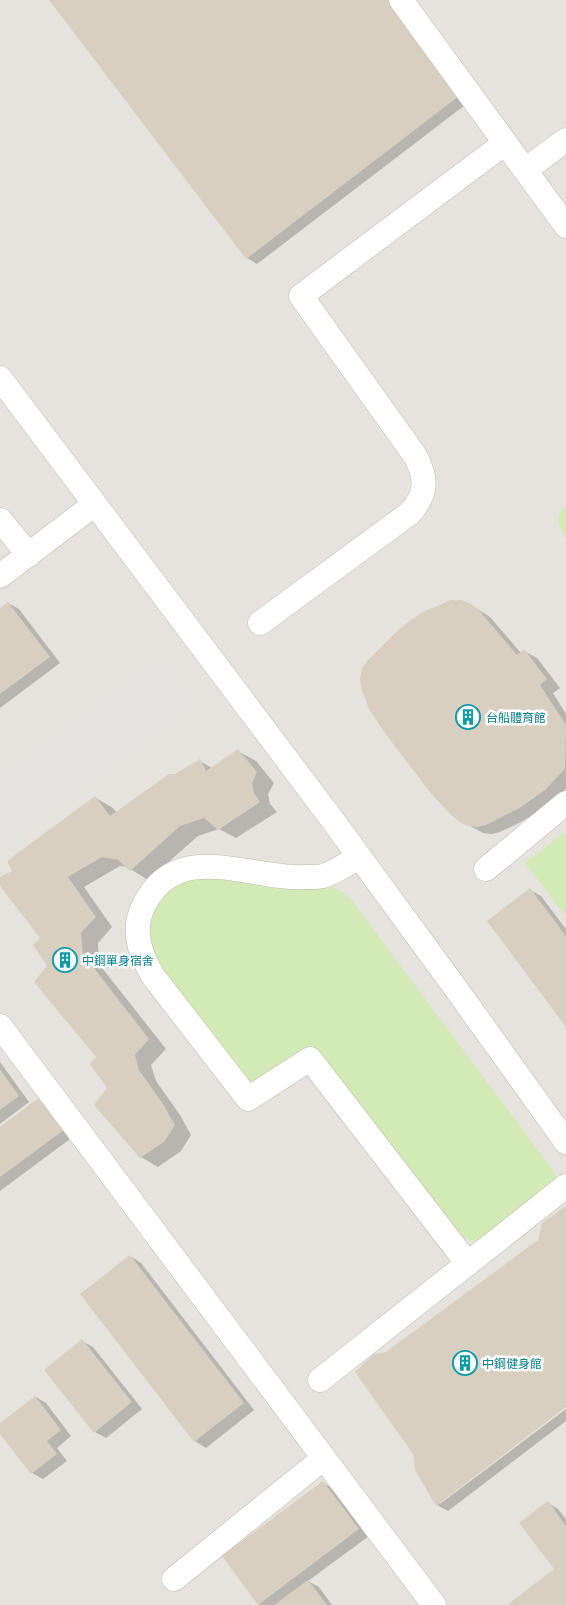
<svg xmlns="http://www.w3.org/2000/svg" width="566" height="1605" font-family="Inter,'Noto Sans TC',sans-serif">
<style>
.industrial{fill:#e6e2dd}
.green{fill:#d2eab5}
.parking{fill:#e5e3e0}
.shadow{fill:#0003}
.building{fill:#d8cfc1}
.lines{fill:none;stroke-linecap:round;stroke-linejoin:round}
.minor-casing{stroke:#c2bbae;stroke-width:25}
.minor{stroke:#fff;stroke-width:24}
.labels{text-anchor:middle;dominant-baseline:central;stroke-width:5;stroke-linejoin:round;paint-order:stroke}
.culture-label{font-size:12px;fill:#0d838f;stroke:#fff;text-anchor:start}
</style>
<rect width="100%" height="100%" fill="#f6f3ec"/>
<path class="industrial" d="M0,0H566V1605H0Z"/>
<path class="green" d="M566,505V538C558,527 555,514 566,505Z
M566,831V916L525,863Z
M200,872L333,887L343,893L350,898L555,1173V1183L484,1241L469,1240L461,1235L313,1046L248,1087L160,975L147,940L151,909L174,884Z"/>
<path class="parking" d="M162,650L203,704L0,856V771Z"/>
<path class="shadow" d="M51,0L473,99L257,264L247,258Z
M8,603L19,609L60,663L0,708V609Z
M469,604L490,617L521,653L524,651L537,658L560,688L553,693L566,714V789L548,805L521,822L500,832L492,834L483,833L461,821Z
M238,751L256,761L274,783L268,794L270,804L277,812L236,838L219,829L198,836L148,880L127,867L120,866L84,887L112,927L98,943L99,964L166,1049L151,1065L156,1081L180,1115L191,1135L181,1151L158,1167L141,1157L108,1088L97,1057L49,967L42,938L0,884V879L14,872L96,798L113,808L117,813L200,761L212,768Z
M530,890L541,896L566,929V1024Z
M0,1062L29,1102L0,1124Z
M40,1099L74,1136L0,1191V1129Z
M566,1207V1406L440,1501V1504L566,1409V1421L448,1511L437,1505L414,1453L387,1353L539,1241Z
M130,1256L141,1263L254,1410L206,1448L195,1441Z
M82,1341L93,1347L142,1409L106,1438L95,1432L46,1370Z
M36,1397L46,1403L71,1436L57,1448L67,1461L43,1479L32,1473L0,1432V1425Z
M323,1483L334,1489L369,1536L308,1581L319,1587L332,1605H260L258,1604Z
M548,1503L558,1509L566,1519V1605H509L555,1570Z"/>
<path class="building" d="M49,0H392L463,93L246,259Z
M451,600H461L469,603L477,608L517,655L524,649L547,679L540,685L566,725L565,769L545,790L521,807L486,825L477,827L468,826L460,822L448,812L430,792L387,736L369,709L361,687L360,678L362,669L367,661L399,629L421,613Z
M8,602L50,657L0,694V608Z
M238,749L257,772L252,783L254,793L260,802L218,830L204,818L180,826L130,871L118,860L102,857L68,877L96,917L81,933L83,954L149,1039L135,1055L139,1070L163,1104L175,1125L164,1142L140,1158L94,1105L107,1088L90,1064L96,1057L34,982L47,966L33,945L40,938L0,886V877L12,871L7,861L95,796L110,816L169,774H175L200,759L206,771Z
M530,888L566,936V1027L487,921Z
M0,1069L19,1096L0,1110Z
M40,1097L64,1130L0,1177V1127Z
M566,1206V1407L436,1506L415,1470L413,1454L355,1372L374,1354L386,1352L538,1240L542,1223Z
M130,1255L244,1403L194,1442L80,1294Z
M82,1339L132,1402L94,1433L44,1370Z
M35,1396L61,1430L47,1441L57,1454L31,1474L0,1434V1423Z
M323,1481L359,1529L258,1605L222,1556Z
M548,1501L566,1526V1605H507L554,1569L519,1523Z
M308,1580L327,1605H274Z"/>
<g class="lines">
<defs>
<path id="minor" d="M401,0L566,226
M525,170L566,140
M0,378L334,822L454,986L566,1142
M0,520L29,555
M0,576L95,504
M260,623L410,513C427,494 427,479 416,457L301,296L505,143
M360,857C349,862 334,873 323,876C318,877 312,877 307,877C250,881 178,837 144,905C131,930 140,954 153,976L248,1099L310,1059L468,1264
M486,869L566,803
M0,1026L434,1605
M320,1380L566,1186
M174,1579L324,1458"/>
</defs>
<use href="#minor" class="minor-casing"/>
<use href="#minor" class="minor"/>
</g>
<defs>
<symbol id="building-ring" viewBox="-11 -11 22 22"><circle r="9.5" fill="#fff" stroke="#0f9aa8" stroke-width="1.5"/><path d="M-4-6H4V6H1V3H-1V6H-4ZM-2.5-4.3h1.7v1.8h-1.7ZM.8-4.3h1.7v1.8H.8ZM-2.5-1h1.7V.8h-1.7ZM.8-1h1.7V.8H.8Z" fill="#0f9aa8"/></symbol>
</defs>
<g fill-rule="evenodd">
<use href="#building-ring" x="454" y="703" width="28" height="28"/>
<use href="#building-ring" x="51" y="946" width="28" height="28"/>
<use href="#building-ring" x="451" y="1349" width="28" height="28"/>
</g>
<g class="labels">
<g class="culture-label">
<text x="486" y="717">台船體育館</text>
<text x="82" y="960">中鋼單身宿舍</text>
<text x="482" y="1363">中鋼健身館</text>
</g>
</g>
</svg>
